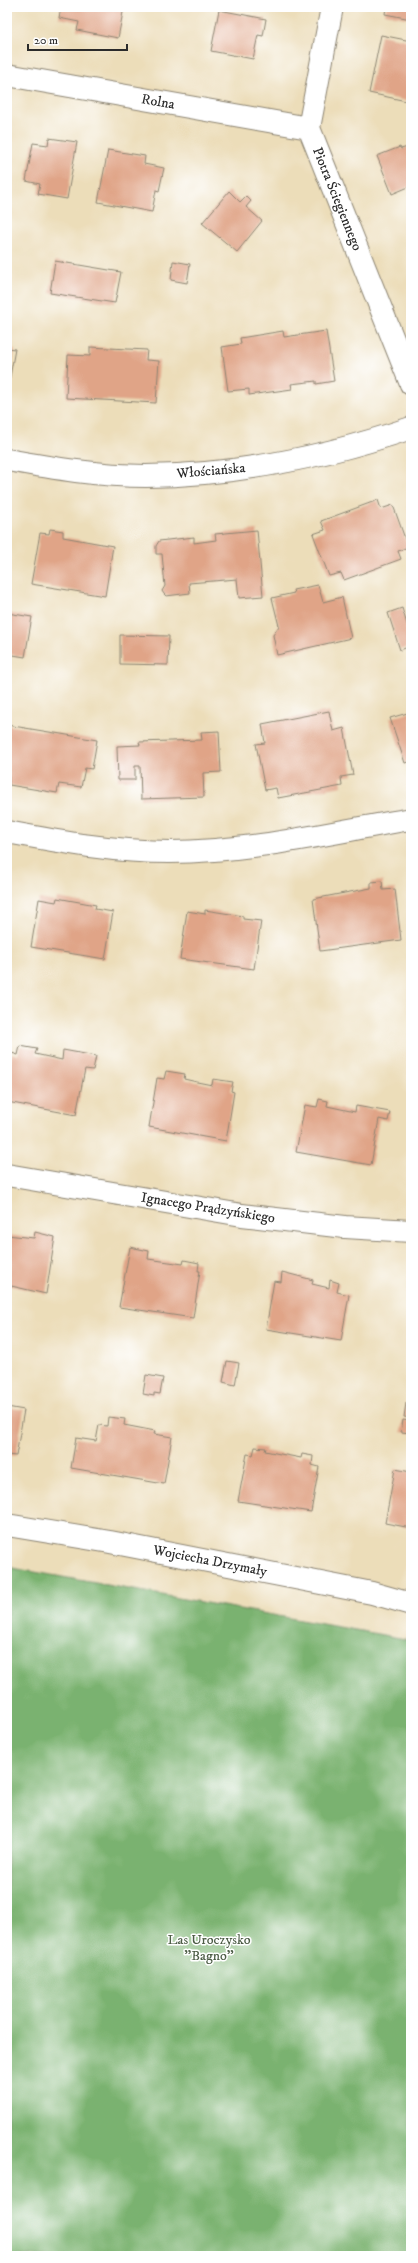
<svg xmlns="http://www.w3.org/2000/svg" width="418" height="2263" font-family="'IM FELL DW Pica',serif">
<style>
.forest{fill:#7ab26f;stroke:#526e4d}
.building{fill:#e0a487}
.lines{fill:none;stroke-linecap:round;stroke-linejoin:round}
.street-casing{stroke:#8c8472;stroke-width:24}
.street{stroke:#fff;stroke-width:22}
.labels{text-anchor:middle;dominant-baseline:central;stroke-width:3;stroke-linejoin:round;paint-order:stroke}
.street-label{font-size:14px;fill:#2b2b2b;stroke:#fff}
.park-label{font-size:14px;fill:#4c5c45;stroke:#fff}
</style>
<rect width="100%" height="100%" fill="#fff"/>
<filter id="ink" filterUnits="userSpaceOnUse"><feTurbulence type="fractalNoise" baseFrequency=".025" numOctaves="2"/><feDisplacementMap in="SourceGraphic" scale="8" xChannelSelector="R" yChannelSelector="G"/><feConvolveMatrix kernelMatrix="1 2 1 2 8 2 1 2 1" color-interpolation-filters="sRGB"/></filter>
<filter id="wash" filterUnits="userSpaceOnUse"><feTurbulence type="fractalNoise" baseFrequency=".012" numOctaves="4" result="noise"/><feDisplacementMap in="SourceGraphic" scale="16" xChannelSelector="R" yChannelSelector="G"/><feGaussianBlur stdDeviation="0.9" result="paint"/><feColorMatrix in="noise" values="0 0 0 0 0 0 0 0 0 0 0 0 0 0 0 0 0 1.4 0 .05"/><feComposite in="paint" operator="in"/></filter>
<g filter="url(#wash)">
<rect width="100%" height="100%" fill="#ecddb9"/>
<path class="forest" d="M7,1567L411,1640V2256H7Z"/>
<g id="blocks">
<path class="building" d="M61,7H124L118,38L77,30L79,22L59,18Z
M386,7H411V19L385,14Z
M219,10L266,19L263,36L258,35L253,59L211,51Z
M381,35L411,41V102L369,93Z
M49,138L77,142L67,199L38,194L40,184L26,181L33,143L48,145Z
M411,146V186L392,194L377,156L400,147L401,149Z
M108,150L145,156L144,164L164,168L159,191L156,190L152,212L98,202Z
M229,191L240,202L246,196L251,201L246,207L262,221L237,252L202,223Z
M55,261L121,272L115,303L50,293Z
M173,261L190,264L187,283L171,280Z
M283,331L284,337L326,331L334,381L316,384V381L291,384L292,389L249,395V389L228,391L222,347L241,344L240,338Z
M90,347L147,350L146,360L159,361L156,403L66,398L68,355L90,356Z
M7,348L15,349L8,388H7Z
M378,500L381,509L393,505L408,547L398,551L401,559L344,580L341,573L329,576L313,534L325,530L321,521Z
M50,529L63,531V537L113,546L105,596L31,584L40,533L49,534Z
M257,530L263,596L239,598L237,579L189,583L190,593L166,596L164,594L162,591L165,586L162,554H156V546L159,541L194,537V543L216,540L215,534Z
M318,585L323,602L342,597L351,638L277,655L273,635L279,626L272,598L294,593L293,590Z
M402,608L411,637V646L400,650L388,613Z
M7,613L32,617L25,657L7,654Z
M120,635L169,636L168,665L120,664Z
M329,711L333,731L344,728L353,775L341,777L342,786L278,798L276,788L265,790L256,744L265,743L262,724Z
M411,712V761L405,763L390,718Z
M7,725L97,740L92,769L85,768L81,787L59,784L57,793L9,785Z
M219,731L221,772L203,773L204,797L141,799L140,766H135V780H118L117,746L140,745L139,742L202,740L201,732Z
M382,881L383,890L395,889L401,940L320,951L313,899L371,888V882Z
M57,898L96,905L95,909L113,912L105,959L31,947L39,899L56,902Z
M205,910L243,916V919L261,921L254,969L180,959L187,911L205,914Z
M20,1046L37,1049L35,1054L62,1060L63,1050L96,1056L93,1070L85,1069L76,1115L7,1102V1080L12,1053L18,1055Z
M166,1071L185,1074L184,1079L197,1082L212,1085L213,1079L233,1082L231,1091L234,1092L226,1141L149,1127L157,1078L164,1079Z
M319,1099L328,1101L327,1106L355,1112L356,1106L390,1112L388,1121L379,1119L371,1165L296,1152L305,1105L317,1107Z
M35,1232L55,1237L46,1294L7,1285V1235L34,1238Z
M130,1247L149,1251L148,1259L183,1264L184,1260L199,1263L198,1271H200L193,1318L119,1307Z
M282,1272L313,1280L312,1284L329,1288L330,1280L339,1283L337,1292L349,1295L341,1341L266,1329L274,1281L281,1282Z
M227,1361L239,1363L235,1385L223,1382Z
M146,1375L163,1378L160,1394L154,1393V1396L143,1394Z
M406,1403H411V1418L404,1417Z
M7,1407L24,1410L16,1456L7,1455Z
M108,1417L125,1419L124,1425L155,1431L154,1434L172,1437L164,1484L71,1468L76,1438L96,1441L99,1425L107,1426Z
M403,1420L411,1421V1433L401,1432Z
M255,1447L266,1448L265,1451L301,1458L302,1454L313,1456L312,1465L319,1467L311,1512L238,1501L247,1454L253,1455Z
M395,1469L411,1472V1528L385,1523Z"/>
</g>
</g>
<g filter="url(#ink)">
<use href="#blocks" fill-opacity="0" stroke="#8c8472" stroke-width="1"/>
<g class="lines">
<defs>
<path id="street" d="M332,7L309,128L411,384
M7,75L309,128
M7,460C52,468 100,476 146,476C237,475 325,457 411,428
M7,832C61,842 115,852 170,852C251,852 332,832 411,819
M7,1175L242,1215L345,1227L411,1231
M7,1525L110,1542L372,1593L411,1604"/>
</defs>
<use href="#street" class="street-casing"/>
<use href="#street" class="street"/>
</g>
</g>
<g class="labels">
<g class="street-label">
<text transform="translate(158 102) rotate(10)">Rolna</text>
<text transform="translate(337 199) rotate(68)">Piotra Ściegiennego</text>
<text transform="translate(211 471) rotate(-5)">Włościańska</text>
<text transform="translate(208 1208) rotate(9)">Ignacego Prądzyńskiego</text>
<text transform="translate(210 1561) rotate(11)">Wojciecha Drzymały</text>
</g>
<g class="park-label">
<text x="209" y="1940">Las Uroczysko<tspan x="209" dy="16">"Bagno"</tspan></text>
</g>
</g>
<rect width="418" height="2263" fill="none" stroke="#fff" stroke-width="24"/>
<path d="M28 44v6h99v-6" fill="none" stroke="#2b2b2b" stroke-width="2"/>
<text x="34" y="44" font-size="12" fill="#2b2b2b" stroke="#ffffff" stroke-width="3" paint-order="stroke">20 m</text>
</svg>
